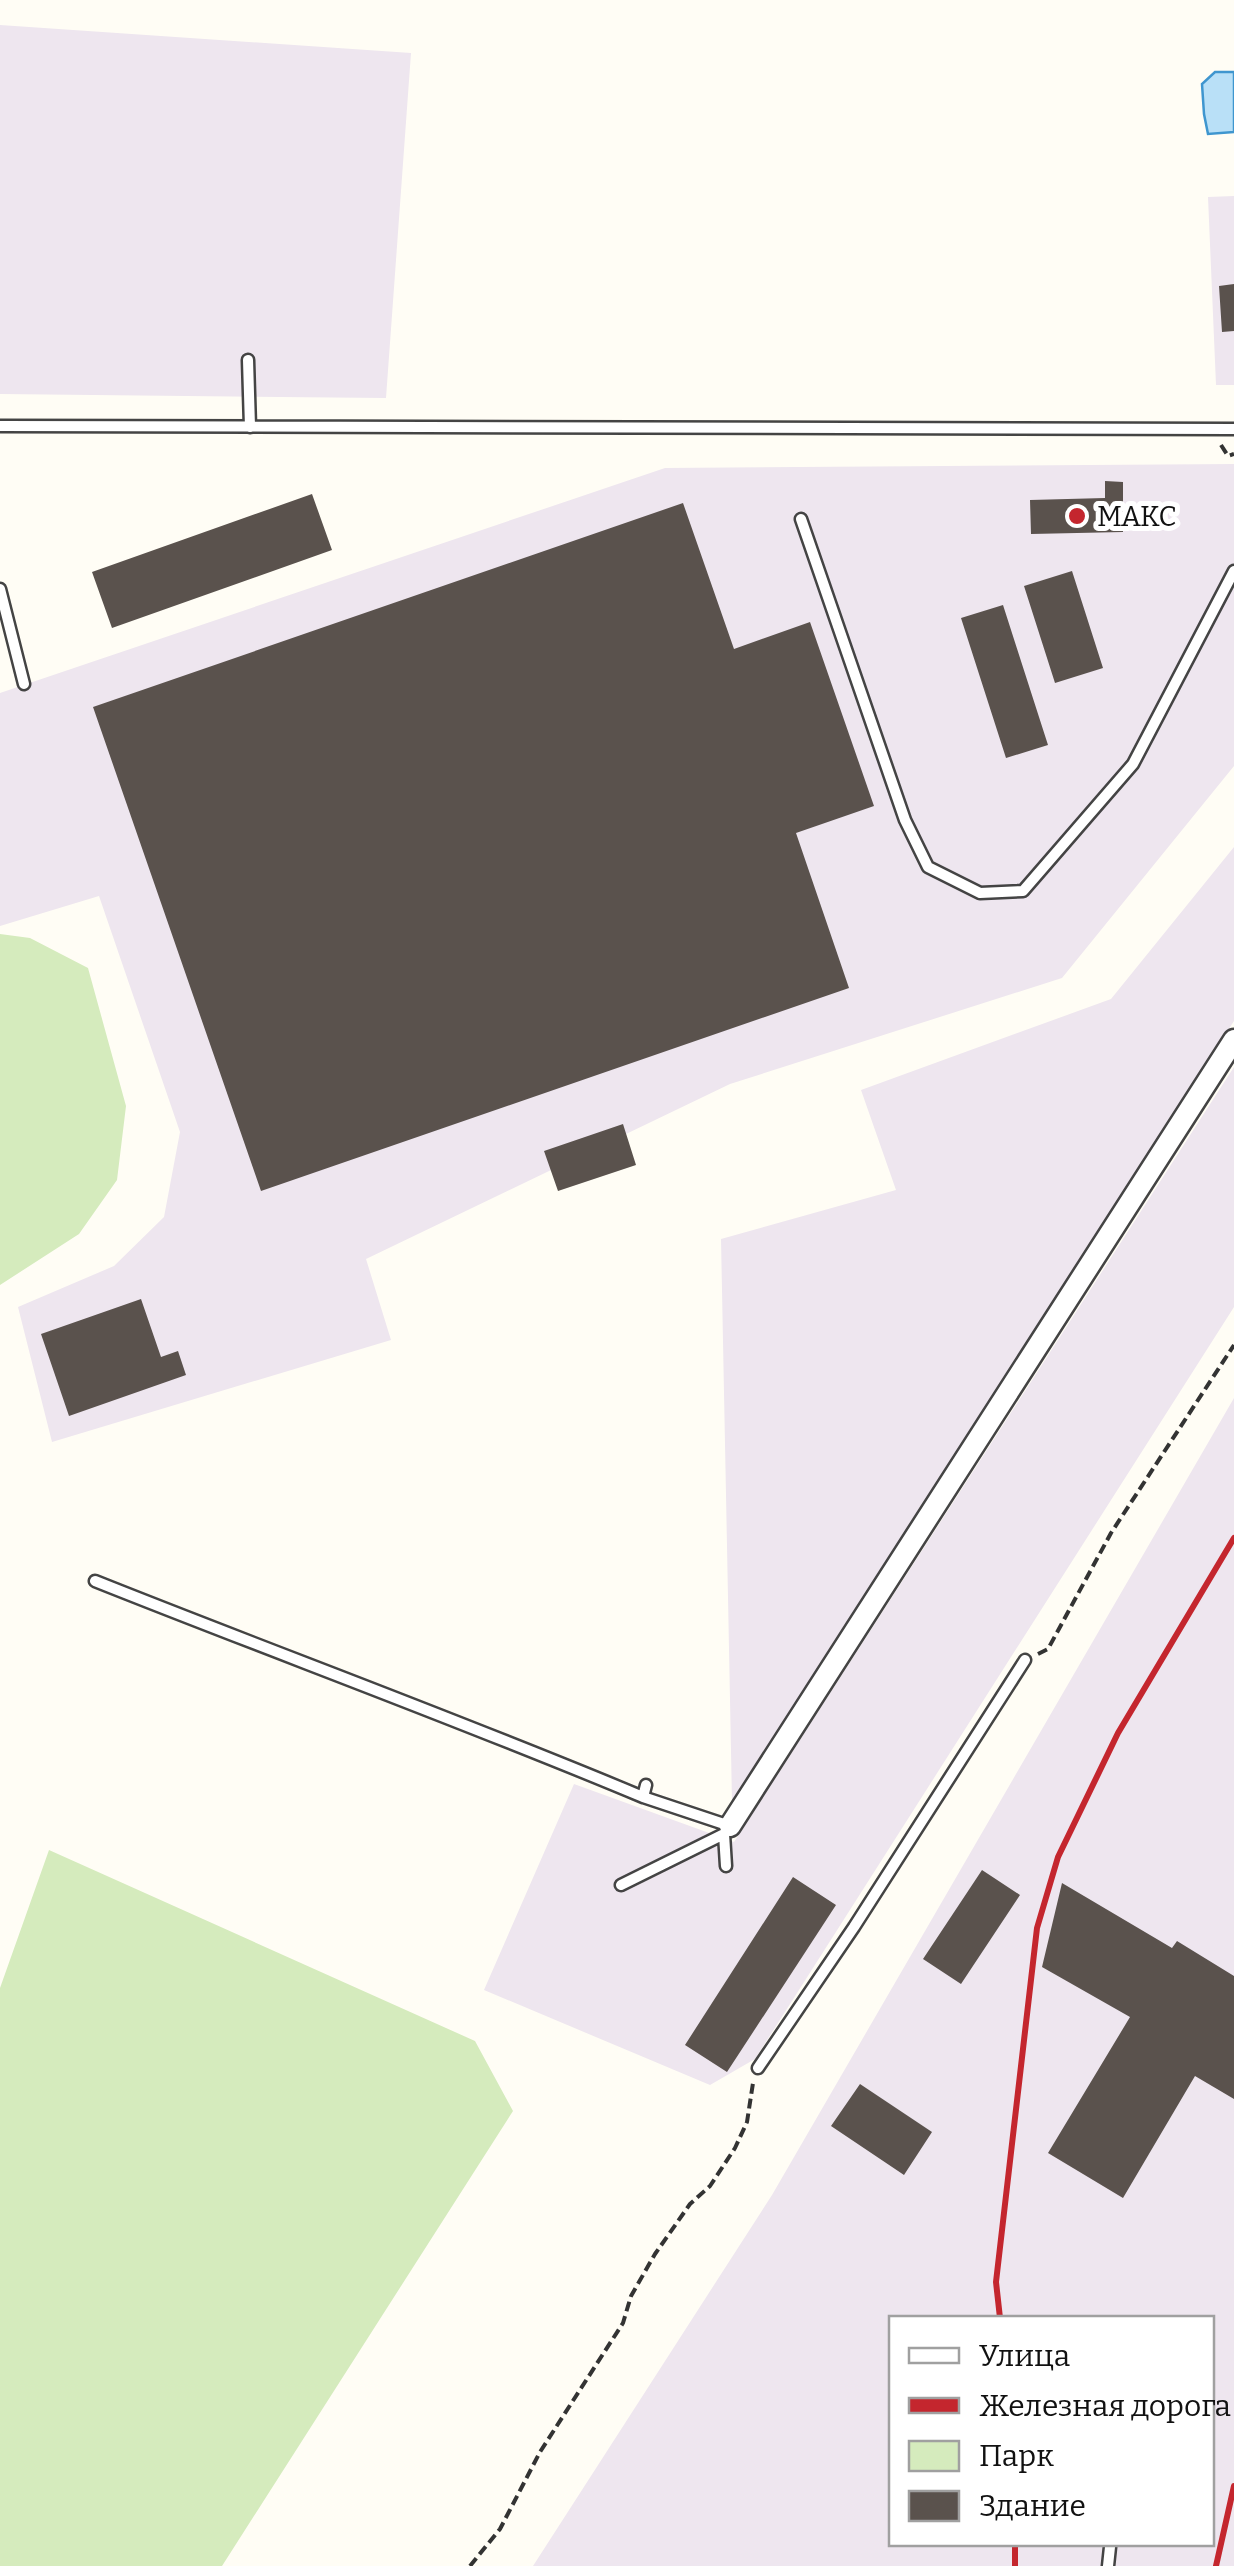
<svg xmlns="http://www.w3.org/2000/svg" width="1234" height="2566" font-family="Bitter,serif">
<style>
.industrial{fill:#eee6ef;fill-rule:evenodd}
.green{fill:#d5ebbd}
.water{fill:#b9e0f7;stroke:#3f96cf;stroke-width:2.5}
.building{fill:#5a524d}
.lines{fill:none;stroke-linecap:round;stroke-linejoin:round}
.service-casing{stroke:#444;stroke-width:15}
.minor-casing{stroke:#444;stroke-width:25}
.path{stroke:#333;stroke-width:4;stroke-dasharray:10 5;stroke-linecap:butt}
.service{stroke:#fff;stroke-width:10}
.minor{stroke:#fff;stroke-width:20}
.rail{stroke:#c4262e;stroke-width:6}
.poi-dot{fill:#c4262e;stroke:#fff;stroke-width:4}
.labels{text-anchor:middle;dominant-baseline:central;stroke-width:10;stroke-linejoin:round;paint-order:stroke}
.poi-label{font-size:28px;fill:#111;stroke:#fff;text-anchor:start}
</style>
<rect width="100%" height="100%" fill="#fffdf5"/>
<path class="industrial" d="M0,25L411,53L386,398L0,394Z
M1234,196V385H1216L1208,197Z
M1234,464V766L1062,978L730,1084L366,1259L391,1340L52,1442L18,1307L114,1266L164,1217L180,1132L99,896L0,926V693L665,468Z
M1234,847V1021L732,1802L721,1239L896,1190L861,1090L1111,999Z
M1234,1067V1307L755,2059L710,2085L484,1990L574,1784L734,1842Z
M1234,1398V2566H533L772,2195ZM892,2318H1212V2544H892Z"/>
<path class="green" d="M0,934L30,938L88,968L126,1106L117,1180L79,1234L0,1285Z
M49,1850L475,2041L513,2111L222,2566H0V1988Z"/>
<path class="water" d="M1215,72H1234V132L1208,134L1204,114L1202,84Z"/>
<path class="building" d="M1234,284V331L1222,332L1219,286Z
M1105,481L1123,482V532L1031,534L1030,500L1105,498Z
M312,494L332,550L112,628L92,572Z
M683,503L734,649L810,622L874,806L796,833L849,988L261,1191L93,707Z
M1072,571L1103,668L1055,683L1024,586Z
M1003,605L1048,745L1006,758L961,618Z
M623,1124L636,1165L558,1191L544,1151Z
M141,1299L161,1357L178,1351L186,1375L69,1416L41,1334Z
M982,1870L1020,1895L961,1984L923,1959Z
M793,1877L836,1905L727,2072L685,2045Z
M1062,1883L1172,1948L1177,1941L1234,1976V2099L1195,2076L1123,2198L1048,2153L1130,2017L1042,1967Z
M860,2084L932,2132L904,2175L831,2126Z"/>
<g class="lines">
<defs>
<path id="service" d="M248,360L250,427
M0,426L1234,429
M801,519L905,820L928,867L980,893L1023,891L1133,764L1234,571
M0,589L24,684
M95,1581C278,1654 462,1721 643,1797
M646,1785L643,1797L730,1826L724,1834L726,1866
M621,1885L724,1834
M758,2068L854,1927L1025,1660
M1108,2566L1110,2547"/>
<path id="minor" d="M730,1826L1234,1040"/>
</defs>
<use href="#service" class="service-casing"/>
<use href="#minor" class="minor-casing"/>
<path class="path" d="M1221,445L1228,456L1234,454
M1038,1654L1048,1649L1111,1533L1234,1345
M470,2566L500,2529L540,2452L623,2323L631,2296L655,2254L690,2204L710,2186L735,2148L747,2122L753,2083"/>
<use href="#service" class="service"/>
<use href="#minor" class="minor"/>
<path class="rail" d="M1000,2318L996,2282L1037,1928L1058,1857L1118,1733L1234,1538
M1015,2544V2566
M1216,2566L1234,2486"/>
</g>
<circle class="poi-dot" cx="1077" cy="516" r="10"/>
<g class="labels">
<g class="poi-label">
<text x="1097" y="516">МАКС</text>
</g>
</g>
<rect x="889" y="2316" width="325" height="230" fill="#ffffff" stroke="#a0a0a0" stroke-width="2.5"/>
<rect x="909" y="2348" width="50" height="15" fill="#ffffff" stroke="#a0a0a0" stroke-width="2.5"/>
<text x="979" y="2366" font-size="30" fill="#111111">Улица</text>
<rect x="909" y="2398" width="50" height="15" fill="#c4262e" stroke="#a0a0a0" stroke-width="2.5"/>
<text x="979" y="2416" font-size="30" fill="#111111">Железная дорога</text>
<rect x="909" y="2441" width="50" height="30" fill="#d5ebbd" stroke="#a0a0a0" stroke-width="2.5"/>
<text x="979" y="2466" font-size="30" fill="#111111">Парк</text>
<rect x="909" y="2491" width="50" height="30" fill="#5a524d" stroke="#a0a0a0" stroke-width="2.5"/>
<text x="979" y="2516" font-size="30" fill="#111111">Здание</text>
</svg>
